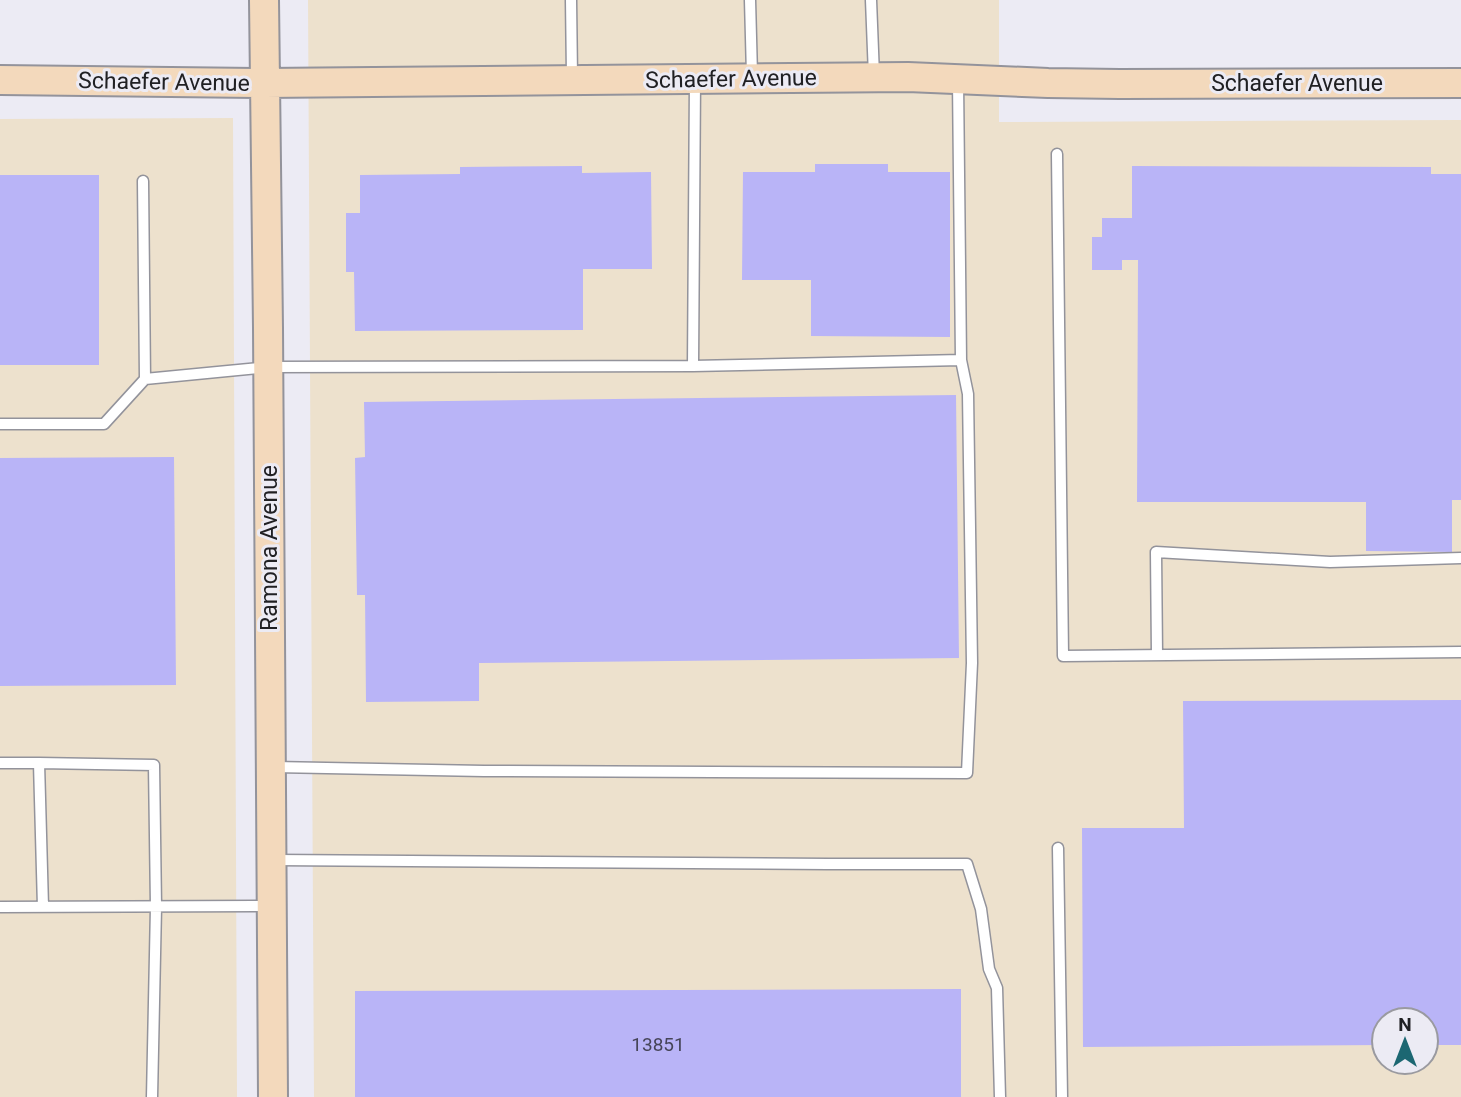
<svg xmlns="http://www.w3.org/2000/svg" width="1461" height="1097" font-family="Roboto,sans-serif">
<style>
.industrial{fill:#ede1cd;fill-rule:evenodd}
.building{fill:#b9b4f7}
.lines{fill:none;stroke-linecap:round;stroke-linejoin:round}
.lane-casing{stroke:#93939b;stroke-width:13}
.secondary-casing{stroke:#93939b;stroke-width:32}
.lane{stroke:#fff;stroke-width:10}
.secondary{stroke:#f3d9bc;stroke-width:28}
.labels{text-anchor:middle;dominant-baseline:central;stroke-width:6;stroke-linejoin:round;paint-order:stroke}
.number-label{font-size:19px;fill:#464558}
.street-label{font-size:23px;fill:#202023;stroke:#ecebf4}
</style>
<rect width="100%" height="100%" fill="#ecebf4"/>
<path class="industrial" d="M308,0H999V122L1461,120V1097H314ZM1384,1020H1426V1062H1384Z
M233,118L237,1097H0V119Z"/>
<path class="building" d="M815,164H888V172H950V337L811,336V280H742L743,172H815Z
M582,166V173L651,172L652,269H583V330L355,331L354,272H346V213H360V175L460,174V167Z
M1132,166L1431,167V174H1461V500H1452V552L1366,551V502H1137L1138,260H1122V270H1092V237H1102V218H1132Z
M0,175H99V365H0Z
M956,395L959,658L479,663V701L366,702L365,595H357L355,458L365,457L364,402Z
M174,457L176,685L0,686V458Z
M1461,700V1045H1426V1020H1384V1045L1083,1047L1082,828H1184L1183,701Z
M961,989V1097H355V991Z"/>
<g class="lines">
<defs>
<path id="lane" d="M571,0L572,76
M750,0L752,75
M871,0L874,76
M1057,154L1063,656L1461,652
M143,181L145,379
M693,366L695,80
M0,424H104L145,379L268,367L693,366L961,360
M1157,655L1156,552L1330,562L1461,558
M0,763H39L43,907
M39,763L154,765L156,907L152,1097
M274,767L484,771L967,773L972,663L968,394L961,360L958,81
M1058,848L1062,1097
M275,860L828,864H967L981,909L989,969L997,988L1000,1097
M0,907L271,906"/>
<path id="secondary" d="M264,0L268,328L273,1097
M0,80L265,83L908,77L1048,83L1120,84L1461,83"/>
</defs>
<use href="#lane" class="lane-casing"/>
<use href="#secondary" class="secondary-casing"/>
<use href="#lane" class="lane"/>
<use href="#secondary" class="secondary"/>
</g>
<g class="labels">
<g class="number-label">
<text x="658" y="1044">13851</text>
</g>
<g class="street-label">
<text transform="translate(731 79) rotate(-1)">Schaefer Avenue</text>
<text transform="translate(164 82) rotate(1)">Schaefer Avenue</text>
<text x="1297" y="83">Schaefer Avenue</text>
<text transform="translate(269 548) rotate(-90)">Ramona Avenue</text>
</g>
</g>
<g transform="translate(1405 1041)"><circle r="33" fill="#ecebf4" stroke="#9a9aa0" stroke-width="2"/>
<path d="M0-5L12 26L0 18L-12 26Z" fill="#1c6772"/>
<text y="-10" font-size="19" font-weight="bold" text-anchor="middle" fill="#202023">N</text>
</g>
</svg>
